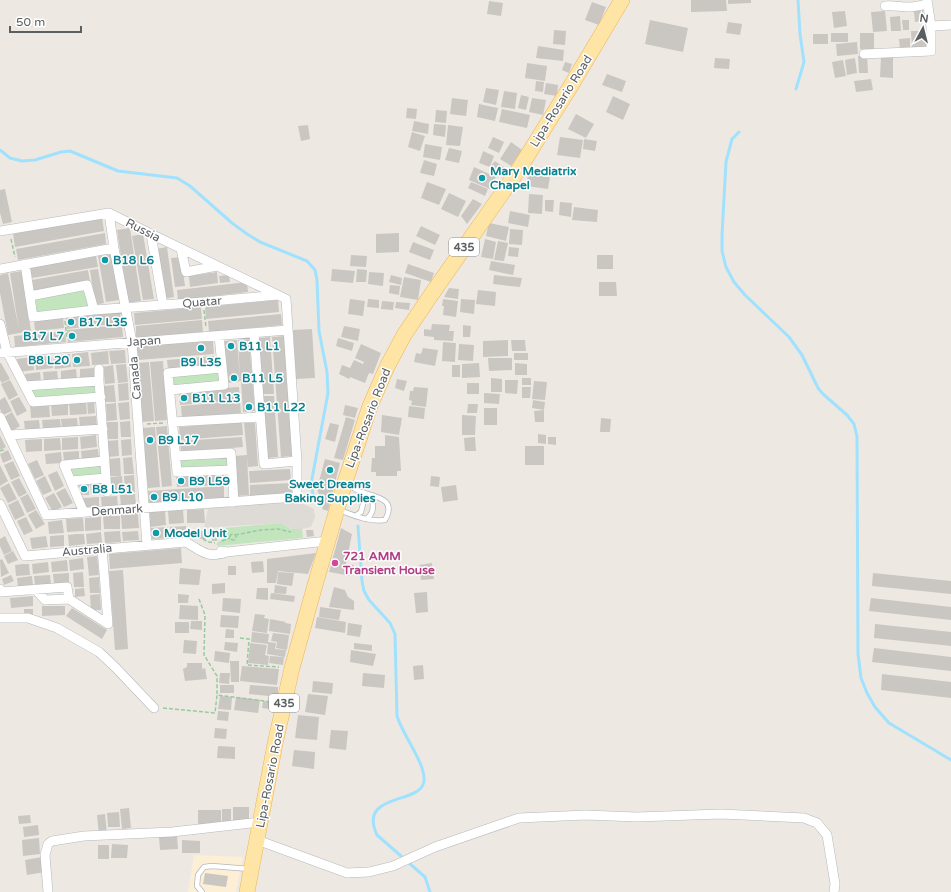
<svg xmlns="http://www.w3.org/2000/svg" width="951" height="892" font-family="'Varela Round',sans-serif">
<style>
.commercial{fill:#fdefd6}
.industrial{fill:#dedbd6}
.green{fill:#c3e5be}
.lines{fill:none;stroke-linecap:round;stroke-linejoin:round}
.stream{stroke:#a0e1fe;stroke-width:3}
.building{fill:#cac6c1}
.lane-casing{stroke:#b4b8bc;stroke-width:6}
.street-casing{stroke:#b4b8bc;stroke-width:10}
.primary-casing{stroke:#f0b257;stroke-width:16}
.path{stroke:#98c9a0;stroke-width:1.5;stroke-dasharray:4 2;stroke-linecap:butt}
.lane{stroke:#fff;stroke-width:4.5}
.street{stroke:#fff;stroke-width:9}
.primary{stroke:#fee5a5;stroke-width:15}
.culture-dot{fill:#0f9aa8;stroke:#fff;stroke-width:1.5}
.hotel-dot{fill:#d1479c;stroke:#fff;stroke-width:1.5}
.labels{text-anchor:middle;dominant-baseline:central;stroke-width:3;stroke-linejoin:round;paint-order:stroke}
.shield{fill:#fff;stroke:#8c8f91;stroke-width:1}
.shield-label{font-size:11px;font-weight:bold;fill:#5a5f62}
.street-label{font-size:12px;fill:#5a5f62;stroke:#fff}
.culture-label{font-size:12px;font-weight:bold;fill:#0d838f;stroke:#fff;text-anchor:start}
.hotel-label{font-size:12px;font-weight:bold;fill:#b23c85;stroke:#fff;text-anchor:start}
</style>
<rect width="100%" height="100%" fill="#ede9e2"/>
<path class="commercial" d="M194,855L243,857L236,892H188Z"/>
<path class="industrial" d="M297,501L314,509L315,517L311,527L302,529H292L281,523L204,528L208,508Z"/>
<path class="green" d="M87,285L94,310L33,317L30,296Z
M222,368L224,385L170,390L168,373Z
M99,381L101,397L33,402L25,386Z
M231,453L232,470L177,472L176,456Z
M105,461L106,478L71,481L64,465Z
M281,523L291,529H302L303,538L217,546V543L224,538L223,528Z"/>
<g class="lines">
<path class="stream" d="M796,89L804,62L800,34L798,0
M739,132L732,139L726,162L722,235V251L726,267L734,282L745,295L789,337L802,355L818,388L823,394L847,415L854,424L857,437L858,654L861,678L867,693L875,707L889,723L951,760
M0,150L10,158L22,161L35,160L61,152L70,151L118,171L177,178L190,186L232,223L247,234L260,242L307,261L315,270L317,280L319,331L327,372L328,393L311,484L313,494L316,500
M358,526L362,581L364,591L369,600L390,623L395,634L397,716C402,734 426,764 424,781C422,805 357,792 377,835L425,877L430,892"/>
</g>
<path class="building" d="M691,0H726L727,11L691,12Z
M728,0H751V3L728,4Z
M489,1L503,3L501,16L487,14Z
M592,2L606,7L599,25L585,20Z
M923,10L924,21L915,22L914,11Z
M845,11L847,26L834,28L832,12Z
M885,11L887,31L873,32L871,12Z
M900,16L901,31H891L890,17Z
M650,20L688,28L683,52L645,44Z
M902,20H909V30H903Z
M728,22L742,24L740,35L726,33Z
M554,30L566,31L565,45L553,44Z
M911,31H927L928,49H912Z
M831,33H848V42H831Z
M860,33H874V50L860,49Z
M813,34H828V44H813Z
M910,38V49H900L899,39Z
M857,42L858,54L837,56L836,44Z
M538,46L564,50L563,61L536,58Z
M867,55L868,73H859L858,56Z
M881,56L893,57V78L880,77Z
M715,58L730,59L729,69L714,68Z
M855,58L857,73L847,75L845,60Z
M843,60L846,76L835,78L832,62Z
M565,62L572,64L569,73L562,70Z
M527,63L547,66L545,81L525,78Z
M607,74L626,81L622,92L602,85Z
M871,79L873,90L856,92L854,81Z
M536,81L544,82L543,92L535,91Z
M546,83L558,85L557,96L544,94Z
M486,88L499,90L496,105L483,102Z
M504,91L517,93L515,109L501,107Z
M521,95L529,97L526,110L518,108Z
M613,96L630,104L623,120L606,112Z
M452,98L468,100L466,116L450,114Z
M532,98L546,100L543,115L529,112Z
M479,104L498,108L495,121L477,117Z
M407,108L417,109L416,119L406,118Z
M502,109L530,115L527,128L499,122Z
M436,110L447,111L446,123L435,122Z
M576,114L594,124L586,138L568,129Z
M414,121L429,124L428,134L412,131Z
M434,124L446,125L445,137L433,135Z
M308,125L310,139L301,141L298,126Z
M448,125L463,127L460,146L446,145Z
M412,132L425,136L420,151L408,147Z
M493,137L504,142L499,153L488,148Z
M560,137L583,140L580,158L557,155Z
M584,139L597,141L595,151L583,149Z
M511,142L522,150L511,166L500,159Z
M425,144L442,147L440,160L423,157Z
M449,148L462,151L459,163L445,160Z
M483,151L494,156L490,167L479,163Z
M424,160L437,164L434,176L420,173Z
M495,161L509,171L505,177L490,167Z
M474,167L496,177L490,189L469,180Z
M528,174L550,177L548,189L526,186Z
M427,182L446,189L439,205L421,198Z
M471,182L488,189L485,196L468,188Z
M5,189L12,222L3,224L0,213V190Z
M449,193L466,201L458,217L441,209Z
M529,194L543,195L542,214L528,213Z
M473,199L482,204L467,224L461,216Z
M545,200H554L553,212L545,211Z
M560,202L572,203L571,217L559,215Z
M574,207L598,210L597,222L572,220Z
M510,211L530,215L528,227L508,223Z
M102,217L104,231L15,247L13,234Z
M489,223L509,227L506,241L486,236Z
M421,226L440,235L435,245L416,236Z
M130,228L141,301L128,303L117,230Z
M510,229L523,230L522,245L509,244Z
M105,233L106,244L18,260L16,249Z
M399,233V252L376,253V234Z
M143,234L154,299L143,300L132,236Z
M485,239L496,242L493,259L481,257Z
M498,241L508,243L504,261L494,260Z
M413,242L434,250L430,260L409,252Z
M167,247L174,297L163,299L156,249Z
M509,247L519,248L518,257L508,256Z
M111,254L119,300L106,302L98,256Z
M351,255L367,256L366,267L350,266Z
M597,255H613V269H597Z
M96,256L98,267L32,278L30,268Z
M181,257L185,286L175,287L171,258Z
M491,261L515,265L513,275L489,270Z
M408,264L434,273L431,282L405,273Z
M98,269L104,303L95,305L90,270Z
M332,269L355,271L353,283L331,281Z
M357,269L367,270L366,282H356Z
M88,270L90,281L34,291L32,280Z
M22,271L31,331L8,335L0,293V275L8,273L19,330L10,273Z
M217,272L218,283L190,287L189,276Z
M369,272L384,273L383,286L368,284Z
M229,275L230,282L220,283L219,276Z
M391,275L402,278L401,285L389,282Z
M494,275L522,278L520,287L493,284Z
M404,277L421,280L418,300L400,297Z
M247,282L248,292L178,300L177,290Z
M599,282H616L617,296H599Z
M390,285L400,286L399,295L389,293Z
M449,288L459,289L458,299L444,297Z
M478,290L496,292L495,306L476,304Z
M350,299L365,301L363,316L348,314Z
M368,299L379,300V308L367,307Z
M443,299L458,301L456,317L443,315L444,306H442Z
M461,299L475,300L474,314L460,312Z
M278,300L279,312L206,319L205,307Z
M382,301L394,302L393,310L381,309Z
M396,302L410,303L409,310L395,308Z
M201,307L202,319L135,325L134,313Z
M120,311L121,323L67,329L66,316Z
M281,314L282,325L209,332L208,321Z
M63,317L64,328L35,331L34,320Z
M202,320L203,332L136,338V326Z
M432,324L450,325L449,331H454L453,341L434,340V337L424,336V329L431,330Z
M122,325L123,337L68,342L67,330Z
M463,325L471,326L470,337H463Z
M344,326L360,329L358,341L341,337Z
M312,329L315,378L296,379L293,330Z
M65,331L66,342L15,347L14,336Z
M284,336L293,456L281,457L272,337Z
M270,337L274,394H262L258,338Z
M338,338L354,343L352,351L336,346Z
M249,339L255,411L243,412L241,381L227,383L224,341L237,340L240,379L238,340Z
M508,340V356L483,357V341Z
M511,340H525L526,351H512Z
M213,341L214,354L138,360L137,346Z
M443,342L456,343L455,362L442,361Z
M361,344L381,353L373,374L369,373L365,383L350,377L349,379L339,374L342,365L350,368L354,360L363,364L364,362L355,358Z
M459,344L474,345L473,361L458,360Z
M423,348L438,350L435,366L414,362L416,353L421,354Z
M125,350L126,363L111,364L109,351Z
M108,351L109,364L92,365L91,353Z
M88,352L90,366L73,367L72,354Z
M514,353H528V360H514Z
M70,354L71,367L55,369L53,356Z
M51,356L53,368L36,370L35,357Z
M214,356L215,366L168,370L167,360Z
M33,357L34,370L19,372L17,359Z
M488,358H512V370L489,371Z
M163,361L167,420L155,421L150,362Z
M149,362L154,421L141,422L137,363Z
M0,363H1L10,379L2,383L0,380Z
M479,363L480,377L462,378V364Z
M515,363L527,364V375H515Z
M126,364L128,382L118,383L116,365Z
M113,365L115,383L105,384L103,367Z
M452,365H460V377H452Z
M94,368L95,378H80V369Z
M76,369L77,379L61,380V371Z
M57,371L58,380L44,382L43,372Z
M40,372L41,382L26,383L25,374Z
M491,378L502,379V392H491Z
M522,378H531V385H522Z
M397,379L407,381L404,391L395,388Z
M10,380L18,395L9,400L1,384Z
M505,380H518L517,394L505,393Z
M534,381L547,382L545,400L532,399Z
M128,383L129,400L119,401L118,384Z
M467,383H479V394H467Z
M114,385L116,402H105L104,386Z
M239,387L240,400L180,405L179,391Z
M414,387L428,388L426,407L411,405L412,401L409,400L410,391H413Z
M522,387H531L530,398H522Z
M484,393L500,394L499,404L484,403Z
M263,396H274L278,457L267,458Z
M5,397L12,411L3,415L0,409V400Z
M19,397L27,411L17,416L10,401Z
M94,400L95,413L88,414L87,401Z
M533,400L545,402L544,410L532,408Z
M240,401L241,413L182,418L181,406Z
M86,402L87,414L70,415L69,403Z
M129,402L130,419L120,420L118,403Z
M49,403L50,417L31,418L30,405Z
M68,403V415L52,416L51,404Z
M116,403L117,420L107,421L106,404Z
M468,404H478L477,413H467Z
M345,405L358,408L355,418L343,415Z
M409,406L425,408L424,419L408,417Z
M484,408H497V425H484Z
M544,410V422H535L534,411Z
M12,412L20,426L12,431L4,417Z
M382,415L402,418L399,435L381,432Z
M462,415L476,416L475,435H462Z
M96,416L97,426L80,427L79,417Z
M346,417L355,420L343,460L334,458Z
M77,418L78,427L62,428L61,419Z
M601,418L611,419L610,432H600Z
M60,419L61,428L43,429L42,420Z
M39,420L40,429L25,431L24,421Z
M130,421L131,437H121L120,422Z
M107,422H118V439H107Z
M242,422L243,435L180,440L179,427Z
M244,423H255L258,466L248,467L247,457L249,495L236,496L234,456L247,455Z
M330,423L339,425L335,442L325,439Z
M167,426L172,486L162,487L156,427Z
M155,427L160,487L148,488L142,428Z
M538,434L546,435V444L538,443Z
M0,435L6,447L0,450Z
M96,435L97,447L81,449L80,437Z
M385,435L399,437L401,471H397V476H376V472H371L372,458H375V446H385Z
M78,437V449L62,450V438Z
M242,437L243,447L181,452L180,441Z
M475,437L476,451H465L464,438Z
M548,437H556V445L548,444Z
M60,438L61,450L44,451V439Z
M42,439V451L26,452L25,440Z
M131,439L132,455L122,456L121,440Z
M118,440L119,456L108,457L107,441Z
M525,446H544V465H525Z
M98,449L99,459L82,461L81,451Z
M8,450L12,459L3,463L0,454Z
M79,451V461L64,462L63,452Z
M61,452L62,463L46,464L45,454Z
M132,457L134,474H124L123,458Z
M120,458L121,476H110L108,459Z
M325,459L340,463L328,511L322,509L324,503L321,500L317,489Z
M37,460L44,475L35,479L28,464Z
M13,461L20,476L11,480L4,465Z
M0,465L8,481L0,486Z
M290,469L291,480L250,483L249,471Z
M57,471L64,486L55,491L48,475Z
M224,473V485L177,487L176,476Z
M134,475L135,492L125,493L124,476Z
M45,476L52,491L43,495L36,481Z
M122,476L123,492H111L110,477Z
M431,476L440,477L439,487L430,486Z
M19,478L27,493L19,497L11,482Z
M105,482L106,493L91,494L90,483Z
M9,483L17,499L8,503L0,488Z
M89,483V495H80L79,484Z
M292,483V494L250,496V485Z
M456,485L458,500L443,502L441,487Z
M224,486V499L149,503L148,491Z
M65,488L73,503L64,507L56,493Z
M54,493L62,507L53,512L45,498Z
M28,494L36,509L27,513L20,498Z
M135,494L136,505L121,506L120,495Z
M117,496L118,507L102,508L101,497Z
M99,497V507L84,508L83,498Z
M18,500L25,515L15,520L8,505Z
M204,509L205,523H187V510Z
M36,510L45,524L36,529L28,515Z
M165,510L166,525L150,527L149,512Z
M183,510L184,523L169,524L168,511Z
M138,514L139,528L122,529L121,515Z
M103,516H120V529H104Z
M26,517L33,531L24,535L17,521Z
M101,517V530L85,531V518Z
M83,518L84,531L67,532L66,519Z
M62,520L64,533L49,534L48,522Z
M186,526V537L171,538L170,527Z
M168,527L169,538L152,539L150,528Z
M341,528L352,534L346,564L354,565L352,576L329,572Z
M222,529L223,537L217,538V541H212V538H208V530Z
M306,530H313L314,536L307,537Z
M120,531L121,542L105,543L104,532Z
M138,531L139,540L123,541L122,532Z
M198,531H205L206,539H199Z
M101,532L102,543L87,544L86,534Z
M76,534H84L85,544L69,546L68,535Z
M64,535V546L50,547V536Z
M5,536L12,551L4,555L0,546V539Z
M46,536L48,547L32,549L30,538Z
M181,548L182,563L110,569L109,554Z
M13,551L18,560L8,564L4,556Z
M316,553L308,574L278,571L276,583H267V559Z
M97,556L99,575L89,576L87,557Z
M83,558L84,569L70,571L69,560Z
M2,559L9,573L1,577L0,560Z
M67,560L68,571L52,572L51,562Z
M263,561L264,572L252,573L251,562Z
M48,562L49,572L33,574L32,564Z
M432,563L434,579L421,580L419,565Z
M23,564H29L30,575L16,576L15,565Z
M228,566H236V575H228Z
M180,568L201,570L199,585L179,584Z
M123,570L128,649L115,650L109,571Z
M83,572L84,587H74L73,573Z
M278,572L294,573L292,586L277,584Z
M69,573V583L54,584L53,574Z
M873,573L951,581V594L872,586Z
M11,575L14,581L4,585L2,579Z
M50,575L51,584L35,586L34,576Z
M32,576L33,586L18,588L17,578Z
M99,577L100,593H90L89,578Z
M225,583V593L212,594V584Z
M275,585L287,587L286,594L274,593Z
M334,587L345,590L348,597L354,601V610L329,607Z
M84,588L85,596L75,597V589Z
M257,588H268V600L256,599Z
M427,592L428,612L416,613L414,593Z
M271,593L295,596L294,602L270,599Z
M100,594L101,610H91L90,595Z
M178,594L189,595L188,603H178Z
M33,596V606L11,608L10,598Z
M223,598L241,599L240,613L222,611Z
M871,598L951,607V620L869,611Z
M180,605L198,606V620L179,619Z
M42,606H65V615L42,616Z
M320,607L341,610L339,620L319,617Z
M72,608L107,630L102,639L66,616Z
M24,609H33V615H24Z
M255,614L265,615L264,618L269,619L267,633L252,631Z
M221,615L239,616L238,628L220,627Z
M317,617L346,622L345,633L315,628Z
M270,619L286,622L285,623L291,624L290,634L269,631Z
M191,621H202V630L190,629Z
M175,622H189V633H175Z
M348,623L362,625L360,637L347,635Z
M875,624L951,632V646L874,638Z
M226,629L234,630V638H225Z
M252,632L269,634L268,642L276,643L275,649L286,650L285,657L267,654L268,644L251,642Z
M273,633L289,635L287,650L276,648L277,642L271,641Z
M184,640L197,641L196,654L183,653Z
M225,642L238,643L237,652L224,650Z
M250,643L267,645L265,655L269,656L268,665L248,663Z
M354,643L372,645V651L354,649Z
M874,648L951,657V671L872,662Z
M351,650L376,654L373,666L350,662Z
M215,651L230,653L229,663L214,661Z
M270,656L284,657L283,665L269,663Z
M230,661H239V682H231Z
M187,663H202V669L205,668L207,679L185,681L183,669L187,667Z
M423,665L424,679L414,680L413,666Z
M242,666L279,669L277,685L240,681Z
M220,673H230L229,684L219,683Z
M363,673L385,675L384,688L362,686Z
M882,674L951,682V698L881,690Z
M313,681L333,683L332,694L312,692Z
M220,685H234V693H220Z
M250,685L278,687V697L249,694Z
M308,694L328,696L325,715L305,712Z
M220,696L232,697L231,710L218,709Z
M236,697L260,700L258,713L234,710Z
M263,701L277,703L276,710L262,708Z
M218,711L229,712L228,721L217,720Z
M298,715L319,717L317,740L295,738Z
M215,728L227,729L226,739L214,738Z
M331,730L348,731L346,750L329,748Z
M218,746L235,747V759L217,758Z
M294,750L315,752L314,769L292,766Z
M233,807H249V822H233Z
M129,808L131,828L122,829L120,809Z
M222,809H231V825H222Z
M198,810H221V825H198Z
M119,812L120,827H108L107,813Z
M105,814L107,834L99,835L97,815Z
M30,815L31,823L19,824L18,816Z
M38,825L39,835L24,837L23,827Z
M177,836L178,849L160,850L159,837Z
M39,838L40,854L23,856L22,840Z
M182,840L200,841V853H182Z
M112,844L128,845L127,858H111Z
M98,845H109V859H98Z
M42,857L45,872L27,875L25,860Z
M205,873L228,876L226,887L203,884Z"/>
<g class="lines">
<defs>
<path id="lane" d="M339,510C355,516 369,522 385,520C398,497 373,497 359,491C355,489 351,486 348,484
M355,516L361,512L364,500L363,492
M366,519C375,513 373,505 372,495
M202,892L197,886L198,875L204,867L212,866L250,869"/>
<path id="street" d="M885,6C893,5 900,7 908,7C915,7 921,5 928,4
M931,26L951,25
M864,54L931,51V26L927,0
M109,213L114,248L132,342L147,545
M0,231L109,213L151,234L286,299L297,461V497L46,515L0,417
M151,234L163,305
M181,249L186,272L217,266
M25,264L33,317L94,310L203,302L277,295
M0,269L114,248
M30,296L87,285L94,310
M0,324L7,352L33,402L101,397
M254,333L264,464L297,461
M0,353L288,330
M222,368L168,373L177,472L232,470
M99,369V381
M25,386L99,381L106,478L71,481
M170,390L224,385L219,336
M173,422L259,417
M9,435L103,429
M176,456L231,453L234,502
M106,478L107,492
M0,504L25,556L186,542C201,551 208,559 227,552
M84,513L64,465L105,461
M221,551L227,552L327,541
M0,589L1,592L67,587L69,599
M36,590L45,600L69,599L108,624L102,548
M0,618H28L57,628L99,652L116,668L154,708
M257,840L347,873L369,872L393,866L435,847L519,818L586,815L637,817L721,814L804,818L817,823L827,835L835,884L834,892
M48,892L45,855L48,844L52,841L84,836L172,832L261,822"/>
<path id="primary" d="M247,892L275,744L292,668L315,585L345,482L370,406L387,367L404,335L431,295L519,169L572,84L622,0"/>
</defs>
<use href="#lane" class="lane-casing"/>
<use href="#street" class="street-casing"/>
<use href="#primary" class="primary-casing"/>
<path class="path" d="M11,239L15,257
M204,310L206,328
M65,321L67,338
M147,424L163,423
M0,451L6,449
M230 537a3 3 0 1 1 6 0a3 3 0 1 1-6 0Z
M235,535L261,530L278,529L291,532
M203,539L208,542L215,543
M222,541L230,538
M199,599L205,615L204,655L217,676V694
M240,638L249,639L247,665L279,667
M163,708L215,713L217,695L273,702"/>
<use href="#lane" class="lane"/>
<use href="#street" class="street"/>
<use href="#primary" class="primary"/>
</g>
<g class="culture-dot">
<circle cx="482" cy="178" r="4"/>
<circle cx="105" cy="260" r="4"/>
<circle cx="71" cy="322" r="4"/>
<circle cx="72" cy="336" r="4"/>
<circle cx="231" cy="346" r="4"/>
<circle cx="201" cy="348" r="4"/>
<circle cx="77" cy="360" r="4"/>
<circle cx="234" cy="378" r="4"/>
<circle cx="184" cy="398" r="4"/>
<circle cx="249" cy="407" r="4"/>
<circle cx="150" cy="440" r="4"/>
<circle cx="330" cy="470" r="4"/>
<circle cx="181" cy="481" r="4"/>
<circle cx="84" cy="489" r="4"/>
<circle cx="154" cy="497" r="4"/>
<circle cx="156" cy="533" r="4"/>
</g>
<circle class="hotel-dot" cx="335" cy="563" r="4"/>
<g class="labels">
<g class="shield">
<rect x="449" y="238" width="30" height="18" rx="3"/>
<rect x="269" y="694" width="30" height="18" rx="3"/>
</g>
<g class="shield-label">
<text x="464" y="247">435</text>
<text x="284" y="703">435</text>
</g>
<g class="street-label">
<text transform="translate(561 101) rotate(-58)">Lipa-Rosario Road</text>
<text transform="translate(143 230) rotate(27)">Russia</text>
<text transform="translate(202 302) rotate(-5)">Quatar</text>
<text transform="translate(144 341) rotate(-4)">Japan</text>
<text transform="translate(135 378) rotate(-95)">Canada</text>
<text transform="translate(368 418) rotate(-69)">Lipa-Rosario Road</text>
<text transform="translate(117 510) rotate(-4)">Denmark</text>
<text transform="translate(87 550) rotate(-5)">Australia</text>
<text transform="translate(270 776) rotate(-79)">Lipa-Rosario Road</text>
</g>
<g class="culture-label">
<text x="490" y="171">Mary Mediatrix<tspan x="490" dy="14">Chapel</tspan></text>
<text x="113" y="260">B18 L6</text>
<text x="79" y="322">B17 L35</text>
<text x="64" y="336" text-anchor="end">B17 L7</text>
<text x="239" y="346">B11 L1</text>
<text x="69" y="360" text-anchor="end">B8 L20</text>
<text x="201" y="362" text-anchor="middle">B9 L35</text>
<text x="242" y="378">B11 L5</text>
<text x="192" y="398">B11 L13</text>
<text x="257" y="407">B11 L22</text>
<text x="158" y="440">B9 L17</text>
<text x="189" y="481">B9 L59</text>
<text x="330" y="484" text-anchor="middle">Sweet Dreams<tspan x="330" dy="14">Baking Supplies</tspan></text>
<text x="92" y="489">B8 L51</text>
<text x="162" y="497">B9 L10</text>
<text x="164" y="533">Model Unit</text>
</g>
<g class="hotel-label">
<text x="343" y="556">721 AMM<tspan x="343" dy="14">Transient House</tspan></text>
</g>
</g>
<g transform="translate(923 28) rotate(7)" stroke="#ffffff" stroke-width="3" paint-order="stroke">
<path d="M0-3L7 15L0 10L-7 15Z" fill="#5a5f62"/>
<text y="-6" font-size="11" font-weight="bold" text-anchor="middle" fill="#5a5f62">N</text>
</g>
<path d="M10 26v6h71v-6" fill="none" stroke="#5a5f62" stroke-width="2"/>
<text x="16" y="26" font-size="12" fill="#5a5f62" stroke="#ffffff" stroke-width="3" paint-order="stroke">50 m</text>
</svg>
